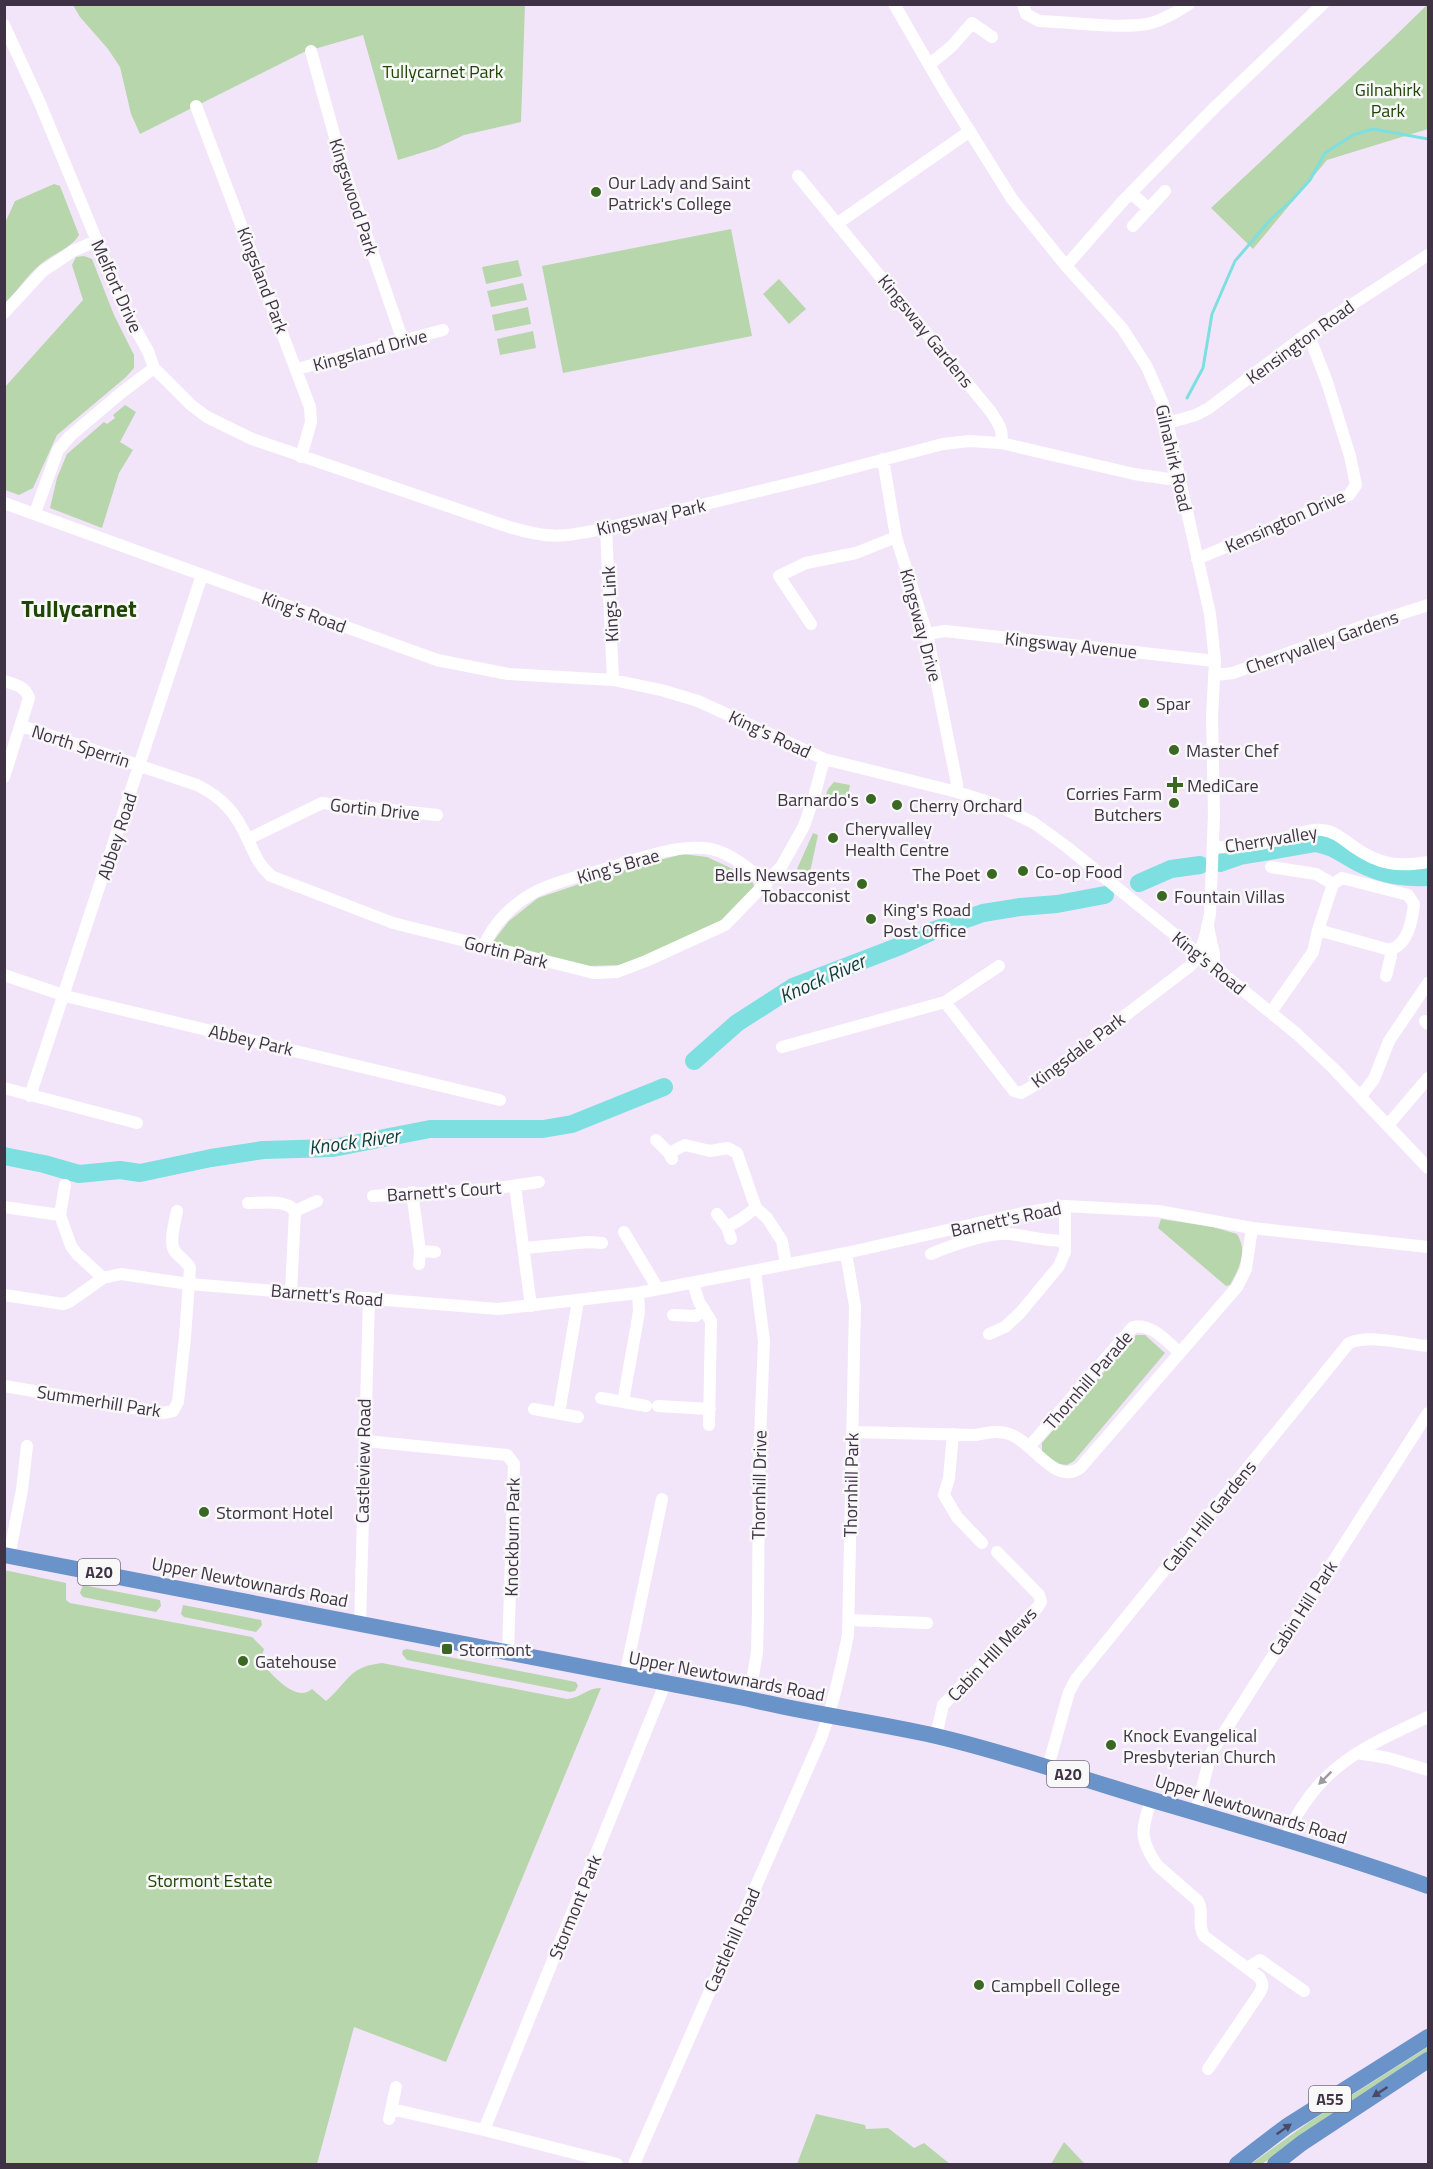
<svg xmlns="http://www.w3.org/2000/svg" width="1433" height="2169" font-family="'Titillium Web',sans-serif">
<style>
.green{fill:#b7d6ab}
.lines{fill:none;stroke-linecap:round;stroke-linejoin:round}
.stream{stroke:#7ddfe0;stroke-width:3}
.river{stroke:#7ddfe0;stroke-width:18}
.minor{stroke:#fff;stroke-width:12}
.highway{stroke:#6a93ca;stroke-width:16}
.oneway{fill:#a098a2}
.oneway2{fill:#4a4a66}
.poi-dot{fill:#3b6725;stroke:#f8f8f8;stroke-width:2}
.labels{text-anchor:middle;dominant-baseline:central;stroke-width:5;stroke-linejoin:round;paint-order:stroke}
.shield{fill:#f8f8f8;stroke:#776d7b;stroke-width:1.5}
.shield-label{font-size:16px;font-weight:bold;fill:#403245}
.park-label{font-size:18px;fill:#1f4607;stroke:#f8f8f8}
.poi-label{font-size:18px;fill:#403245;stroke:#f8f8f8;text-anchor:start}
.street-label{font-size:18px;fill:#403245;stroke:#f8f8f8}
.water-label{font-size:20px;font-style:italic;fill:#0d3d3d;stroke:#f8f8f8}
.district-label{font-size:24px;font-weight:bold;fill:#1f4605;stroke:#f8f8f8}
</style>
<rect width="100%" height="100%" fill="#f3e5f9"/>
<path class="green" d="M73,5H525L521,122L464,135L437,148L398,160L363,35L304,52L140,134L131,114L120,67L108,49L80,17Z
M1427,5L1428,129L1327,160L1253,249L1211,208L1212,207L1392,39Z
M54,184L60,186L79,235C71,248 55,253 42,263C28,274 16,292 5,306V223L15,201Z
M731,229L752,336L563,373L542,266Z
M84,256L92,259L114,315L134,355V368L126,377L57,435L33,488L19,495L5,490V387L83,300L72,265L76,257Z
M518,260L522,276L486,284L482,267Z
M779,279L806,309L789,324L763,294Z
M523,283L527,300L491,307L487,291Z
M528,307L531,324L495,331L492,315Z
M533,331L536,348L500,355L497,339Z
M125,405L136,412L120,442L133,450L119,473L102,528L50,508L57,478L67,454L104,422L107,424L115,418L113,415Z
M834,782L850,785L846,805L824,800L828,789Z
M813,833L818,835L810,872L797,869Z
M683,854L707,857L750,877L755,888L718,924L623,965L587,966L492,943L509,921L538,898L621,870Z
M1161,1219L1213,1227L1237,1234C1248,1251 1239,1269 1230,1285L1226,1286L1158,1228Z
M1136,1335H1145L1165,1353L1074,1461L1067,1465L1059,1464L1042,1453V1443Z
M4,1570L66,1583V1600L70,1603L252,1637L264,1649L261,1659L263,1665C274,1676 296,1703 312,1689L326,1701C349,1682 347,1667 382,1663L567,1699C580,1698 589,1687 601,1688L446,2062L354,2027L317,2164H5Z
M83,1585L160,1600L161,1606L156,1612L83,1597L80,1593Z
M183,1605L261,1620L262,1625L256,1632L184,1617L181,1614Z
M407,1649L576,1682L578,1686L575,1691L570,1692L407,1660L402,1654L403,1650Z
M1428,2047V2052L1262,2164H1251L1312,2120Z
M816,2114L865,2125L866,2129L888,2128L914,2148L924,2143L950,2164H797Z
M1064,2142L1085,2164H1051Z"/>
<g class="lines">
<path class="stream" d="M1187,398L1203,368L1212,314L1235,261L1271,219L1292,200L1310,180L1325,153L1353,135L1373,129L1428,139"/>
<path class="river" d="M1220,863L1240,856L1316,843C1334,846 1343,855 1359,863C1382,875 1403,878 1428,877
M1139,883L1171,869L1200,865
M694,1061L737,1023L793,987L900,946L935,930L983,913L1020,907L1057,904L1105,895
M4,1156L44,1164L79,1174L120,1170L140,1173L211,1158L263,1150L333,1148L430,1129H543L572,1124L664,1087"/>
<path class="minor" d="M894,4L942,87L1012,199L1066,266L1122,328L1147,367L1163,404L1210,614L1215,661L1212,716L1214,815L1210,914L1205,937L1199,955L1190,966L1033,1086L1021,1093L1014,1091L945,1002
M1023,4L1026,14L1039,21C1070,22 1117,29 1147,24C1162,21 1176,12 1189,4
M4,25L39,101L128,316L148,351L154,368L121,393L70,436L58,450L35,513
M311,51L344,170L403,341
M929,65L952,46L972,23L992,37
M196,106L310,407L311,422L301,457
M798,176L991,412C998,423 1004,430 1001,443
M1131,193L1149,209
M838,223L970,131
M1133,226L1165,191
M1066,266L1122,202L1215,107L1323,4
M4,313L43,271L73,251L96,241
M154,368L191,405L207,417L252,439L506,526C548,539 563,538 606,528L813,478L943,444L969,441L1001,443L1134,474L1169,479H1178
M297,369L443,330
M1168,423L1196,415L1209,408L1308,333L1428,255
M883,459L896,537L927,634L957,784V792
M4,503L437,660L508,674L613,680L661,690L698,701L824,759L957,792L995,804L1034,823L1067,847L1297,1034L1333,1068L1428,1168
M606,528L613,680
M1197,559L1349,495L1356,485L1350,456L1327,382L1308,333
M811,624L779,576L806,563L856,553L896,537
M927,634L945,631L1215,661
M1215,675L1233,673L1369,624L1428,605
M4,681C16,685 25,686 29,698L4,777
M22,726L197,785C223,798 236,813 248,840C256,856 257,863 271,876L393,923L594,973L617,972L646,961L725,925L781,867L804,826L814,797L824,759
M248,839L322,803L437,815
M1213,847C1234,848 1257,846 1277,840C1291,837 1308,828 1322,830C1335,831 1344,840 1354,847C1380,865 1398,867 1428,862
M1271,867L1316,874L1333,884
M1208,927L1214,954V966
M484,946C493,923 515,902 537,891C557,881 581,876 602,870C635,861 670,845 705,848C728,850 749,869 767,883
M4,975L69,997L500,1100
M1386,976L1391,956L1390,950
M1271,1012L1313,952L1318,930L1390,950C1408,944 1412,922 1414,904L1408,895L1342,878L1333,884L1318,930
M1425,1021L1428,1024
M782,1047L945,1002L999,966
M4,1088L137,1123
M30,1096L202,575
M1361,1096L1374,1079L1389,1041L1428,983
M1388,1125L1428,1078
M656,1140L669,1153L672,1159
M669,1153L685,1145L710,1151L728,1148L737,1153L756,1208L767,1218L782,1241L786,1264
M65,1185L60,1215L71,1246L77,1254L103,1278
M515,1186L531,1306
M412,1192L420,1251L419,1264
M373,1196L491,1189L539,1182
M248,1203C262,1203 286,1199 295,1211L291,1292
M4,1207L60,1215
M295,1211L317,1201
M717,1214L727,1227L731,1239
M727,1227L741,1219L756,1208
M624,1232L658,1289
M525,1248L588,1242L602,1243
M420,1251L435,1252
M931,1254C949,1246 990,1232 1009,1234C1028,1236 1045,1241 1065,1241
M693,1283L699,1302L711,1321L709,1425
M4,1295L63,1304L69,1302L103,1278L121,1274L189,1284L498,1309L638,1293L846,1253L1023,1213L1065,1206L1158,1211L1252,1228L1428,1247
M673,1315L696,1316L704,1309
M989,1334L1005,1327L1020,1313L1059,1266L1065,1252V1206
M4,1386L163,1413L173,1411L178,1402L185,1337L190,1268C186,1260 178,1257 174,1250C169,1240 175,1222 177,1211
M601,1398L646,1406
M623,1402L639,1312L638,1293
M658,1406L710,1409
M534,1409L578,1417
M559,1413L578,1301
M852,1432L976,1435C987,1433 998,1430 1009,1434C1033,1441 1054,1486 1080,1468L1237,1287L1246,1269L1252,1228
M953,1434L949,1478L944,1495L957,1517L982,1543
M366,1441L507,1455L514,1464L508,1653
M1029,1447L1133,1327C1152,1323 1166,1341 1180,1353
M9,1556L22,1490L27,1446
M849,1620L927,1623
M360,1624L369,1298
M625,1676L662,1499
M749,1699L757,1652L758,1613L759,1462L764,1341L755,1271
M936,1736L943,1705L1037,1608L1041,1602L1039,1595L997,1552
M1357,1753L1388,1758L1428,1770
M1048,1767L1069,1692L1076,1679L1349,1343C1372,1334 1404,1344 1428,1346
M1151,1800C1142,1830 1138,1837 1157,1865L1198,1901C1205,1913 1196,1921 1204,1936L1259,1977C1264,1984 1263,1987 1259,1994L1208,2069
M1196,1812L1211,1753L1428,1413
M1285,1839C1316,1767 1362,1748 1428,1717
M1247,1968L1260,1960L1304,1991
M391,2109L484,2130L617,2164
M389,2119L396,2087
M484,2130L665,1684
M634,2164L821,1738C833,1705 841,1670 848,1635L855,1306L846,1253"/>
<path class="highway" d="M4,1555L749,1699C811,1714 874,1722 936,1736C1013,1754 1088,1781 1163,1803C1252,1829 1341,1855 1428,1886
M1237,2164L1287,2126L1428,2037
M1275,2164L1302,2143L1428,2060"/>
</g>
<defs><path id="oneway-solid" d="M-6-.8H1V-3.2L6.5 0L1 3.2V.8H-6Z" transform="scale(1.5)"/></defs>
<use class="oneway" href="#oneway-solid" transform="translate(1325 1778) rotate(135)"/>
<g class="oneway2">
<use href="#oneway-solid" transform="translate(1380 2092) rotate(147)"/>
<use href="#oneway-solid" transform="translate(1284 2129) rotate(-35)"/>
</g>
<g class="poi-dot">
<circle cx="596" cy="192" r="6"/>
<circle cx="1144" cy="703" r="6"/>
<circle cx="1174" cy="750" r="6"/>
<path d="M1172 776h6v6h6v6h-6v6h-6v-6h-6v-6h6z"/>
<circle cx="871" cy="799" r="6"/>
<circle cx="1174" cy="803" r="6"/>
<circle cx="897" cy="805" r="6"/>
<circle cx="833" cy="838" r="6"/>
<circle cx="1023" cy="871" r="6"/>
<circle cx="992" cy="874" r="6"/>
<circle cx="862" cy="884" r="6"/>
<circle cx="1162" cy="896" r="6"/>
<circle cx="871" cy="919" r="6"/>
<circle cx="204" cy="1512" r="6"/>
<rect x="441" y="1643" width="12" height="12" rx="3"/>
<circle cx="243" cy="1661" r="6"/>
<circle cx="1111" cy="1745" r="6"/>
<circle cx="979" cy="1985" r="6"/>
</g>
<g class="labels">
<g class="shield">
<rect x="78" y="1559" width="42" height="26" rx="4.5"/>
<rect x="1047" y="1761" width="42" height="26" rx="4.5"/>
<rect x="1309" y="2086" width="42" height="26" rx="4.5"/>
</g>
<g class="shield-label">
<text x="99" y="1572">A20</text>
<text x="1068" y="1774">A20</text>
<text x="1330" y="2099">A55</text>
</g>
<g class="park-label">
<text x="443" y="71">Tullycarnet Park</text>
<text x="1388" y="89">Gilnahirk<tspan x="1388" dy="21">Park</tspan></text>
<text x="210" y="1880">Stormont Estate</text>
</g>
<g class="poi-label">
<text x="608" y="182">Our Lady and Saint<tspan x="608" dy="21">Patrick's College</tspan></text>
<text x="1156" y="703">Spar</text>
<text x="1186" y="750">Master Chef</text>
<text x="1187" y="785">MediCare</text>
<text x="1162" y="793" text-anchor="end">Corries Farm<tspan x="1162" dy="21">Butchers</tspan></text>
<text x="859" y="799" text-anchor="end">Barnardo's</text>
<text x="909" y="805">Cherry Orchard</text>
<text x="845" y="828">Cheryvalley<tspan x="845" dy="21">Health Centre</tspan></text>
<text x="1035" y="871">Co-op Food</text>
<text x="850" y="874" text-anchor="end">Bells Newsagents<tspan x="850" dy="21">Tobacconist</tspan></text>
<text x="980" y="874" text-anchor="end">The Poet</text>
<text x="1174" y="896">Fountain Villas</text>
<text x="883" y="909">King's Road<tspan x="883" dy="21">Post Office</tspan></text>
<text x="216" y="1512">Stormont Hotel</text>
<text x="459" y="1649">Stormont</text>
<text x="255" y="1661">Gatehouse</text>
<text x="1123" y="1735">Knock Evangelical<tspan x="1123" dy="21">Presbyterian Church</tspan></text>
<text x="991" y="1985">Campbell College</text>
</g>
<g class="street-label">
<text transform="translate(354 197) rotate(72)">Kingswood Park</text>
<text transform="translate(263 280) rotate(69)">Kingsland Park</text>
<text transform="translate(117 286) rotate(66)">Melfort Drive</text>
<text transform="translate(926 331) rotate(51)">Kingsway Gardens</text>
<text transform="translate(1300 342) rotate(-36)">Kensington Road</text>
<text transform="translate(370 350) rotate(-15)">Kingsland Drive</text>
<text transform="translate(1174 458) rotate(77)">Gilnahirk Road</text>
<text transform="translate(651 517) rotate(-13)">Kingsway Park</text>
<text transform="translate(1285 521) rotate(-24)">Kensington Drive</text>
<text transform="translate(610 604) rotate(-93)">Kings Link</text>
<text transform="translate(304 612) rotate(20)">King's Road</text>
<text transform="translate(921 625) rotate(75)">Kingsway Drive</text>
<text transform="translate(1322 642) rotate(-19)">Cherryvalley Gardens</text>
<text transform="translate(1071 645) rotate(6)">Kingsway Avenue</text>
<text transform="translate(770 734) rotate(25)">King's Road</text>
<text transform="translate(81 746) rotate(18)">North Sperrin</text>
<text transform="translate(375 809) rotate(6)">Gortin Drive</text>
<text transform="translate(117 836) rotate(-72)">Abbey Road</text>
<text transform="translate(1271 839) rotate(-9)">Cherryvalley</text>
<text transform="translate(618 866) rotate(-16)">King's Brae</text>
<text transform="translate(506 952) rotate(14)">Gortin Park</text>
<text transform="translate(1209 963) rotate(39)">King's Road</text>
<text transform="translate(251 1040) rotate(13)">Abbey Park</text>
<text transform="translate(1078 1050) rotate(-37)">Kingsdale Park</text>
<text transform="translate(444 1191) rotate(-4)">Barnett's Court</text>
<text transform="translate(1006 1219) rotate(-12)">Barnett's Road</text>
<text transform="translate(327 1295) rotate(5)">Barnett's Road</text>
<text transform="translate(1088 1380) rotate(-49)">Thornhill Parade</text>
<text transform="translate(99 1401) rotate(9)">Summerhill Park</text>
<text transform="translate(363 1461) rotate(-89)">Castleview Road</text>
<text transform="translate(759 1485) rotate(-89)">Thornhill Drive</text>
<text transform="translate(851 1485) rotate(-89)">Thornhill Park</text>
<text transform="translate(1209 1516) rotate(-51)">Cabin Hill Gardens</text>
<text transform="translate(512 1537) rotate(-89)">Knockburn Park</text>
<text transform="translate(250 1582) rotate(11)">Upper Newtownards Road</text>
<text transform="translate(1303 1608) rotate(-57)">Cabin Hill Park</text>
<text transform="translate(992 1654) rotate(-47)">Cabin HIll Mews</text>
<text transform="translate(727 1676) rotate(11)">Upper Newtownards Road</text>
<text transform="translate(1251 1809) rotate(17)">Upper Newtownards Road</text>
<text transform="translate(575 1907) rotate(-68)">Stormont Park</text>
<text transform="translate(732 1940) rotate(-66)">Castlehill Road</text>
</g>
<g class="water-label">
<text transform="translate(822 978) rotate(-24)">Knock River</text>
<text transform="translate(354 1141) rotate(-8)">Knock River</text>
</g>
<g class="district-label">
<text x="79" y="608">Tullycarnet</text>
</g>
</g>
<rect width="1433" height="2169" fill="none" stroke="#403245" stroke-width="12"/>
</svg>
